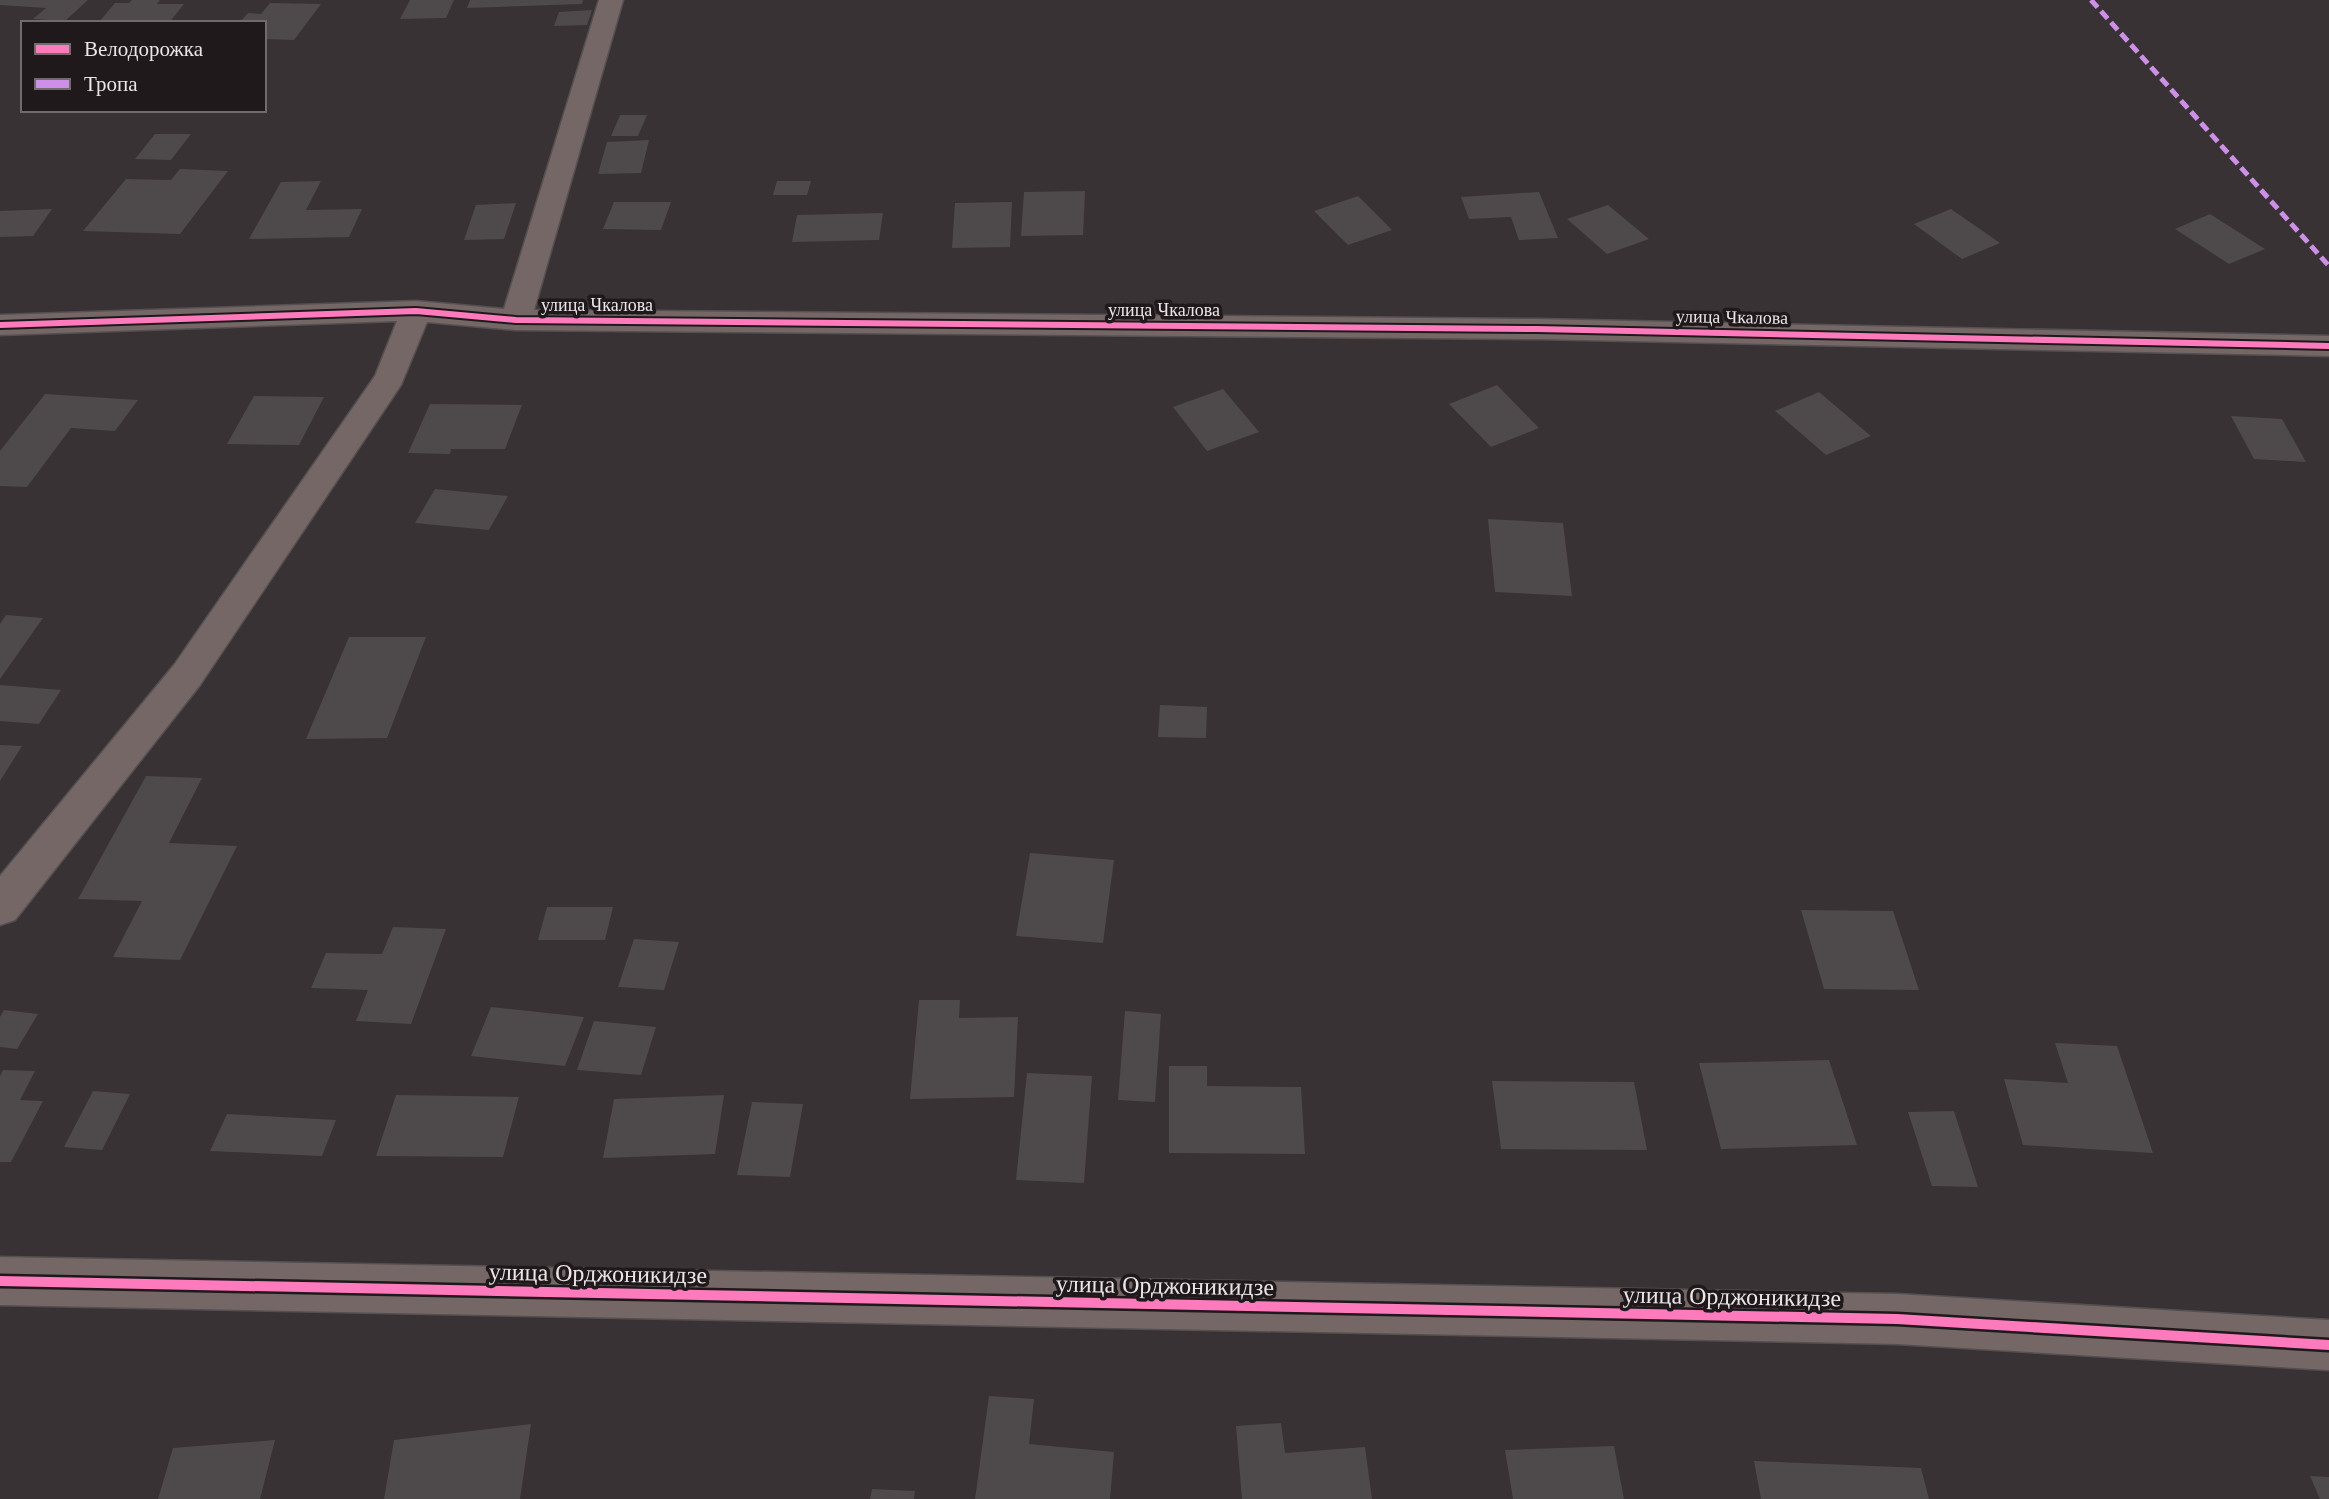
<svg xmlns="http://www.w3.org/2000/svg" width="2329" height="1499" font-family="'Libre Baskerville',serif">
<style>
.building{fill:#4e494b}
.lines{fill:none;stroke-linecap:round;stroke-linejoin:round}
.minor-casing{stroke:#544f50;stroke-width:3}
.minor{fill:#746766;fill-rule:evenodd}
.quiet{stroke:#ce8fe9;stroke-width:5;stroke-dasharray:10 5;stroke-linecap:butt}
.cycleway-far1-casing{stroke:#1f191b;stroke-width:10}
.cycleway-casing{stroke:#1f191b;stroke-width:15}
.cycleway-far1{stroke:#fd7abc;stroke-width:6}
.cycleway{stroke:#fd7abc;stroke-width:10}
.labels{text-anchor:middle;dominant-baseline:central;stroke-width:7;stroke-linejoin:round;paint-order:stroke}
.far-street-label{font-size:18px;fill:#ece4e6;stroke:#1f191b}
.near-street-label{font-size:24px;fill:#ece4e6;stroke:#1f191b}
</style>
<rect width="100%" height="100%" fill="#383234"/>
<path class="building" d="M0,0H88L65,21L33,19L46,8L0,5Z
M132,0H160L157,4H184L169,23H98L115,3H129Z
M410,0H454L446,18L400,19Z
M470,0H583L582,4L467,8Z
M270,3L321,4L294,40L264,39V23H239L248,13L261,14Z
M592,10L587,25L554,26L559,12Z
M620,115H647L638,136H611Z
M155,134H191L171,160L135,159Z
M649,140L641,173L598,174L607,142Z
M180,169L228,171L180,234L83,231L126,179L171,180Z
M321,181L306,210L362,209L349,237L249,239L281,182Z
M777,181H811L807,195H773Z
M1085,191L1083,235L1021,236L1024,192Z
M1539,192L1558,238L1519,240L1511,217L1469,219L1461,197Z
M1358,196L1392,230L1348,245L1314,211Z
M614,202H671L661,230L603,229Z
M1012,202L1010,247L952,248L955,203Z
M516,203L504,239L464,240L476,205Z
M1608,205L1649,239L1607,254L1567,219Z
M52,209L33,236L0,237V211Z
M1951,209L2000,243L1962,259L1914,224Z
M883,213L879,240L792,242L797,215Z
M2210,214L2265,249L2229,264L2175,229Z
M1497,385L1539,428L1491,447L1449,404Z
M1223,389L1259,432L1207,451L1173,407Z
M1819,392L1871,436L1826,455L1775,411Z
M45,394L138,400L115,431L71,428L27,487L0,486V451Z
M254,396L324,397L299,445L227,444Z
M430,404L522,405L505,449H451L450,454L408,453Z
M2231,416L2282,419L2306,462L2254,459Z
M435,489L508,496L489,530L415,523Z
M1488,519L1563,523L1572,596L1495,592Z
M6,615L43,618L0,679V624Z
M349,637H426L387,738L306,739Z
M0,685L61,690L39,724L0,721Z
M1160,705L1207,707L1206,738L1158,737Z
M0,745L22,746L0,781Z
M146,776L202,778L169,843L237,846L180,960L113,957L142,901L78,899Z
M1030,853L1114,860L1103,943L1016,936Z
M547,907H613L605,940H538Z
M1801,910L1893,911L1919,990L1824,989Z
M393,927L446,929L411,1024L356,1021L368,990L311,988L326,953L382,954Z
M634,939L679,942L664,990L618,987Z
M919,1000H960L959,1018L1018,1017L1014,1097L910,1099Z
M491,1007L584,1017L565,1066L471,1056Z
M4,1010L38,1014L17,1049L0,1047V1017Z
M1125,1011L1161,1014L1155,1102L1118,1100Z
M594,1021L656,1027L641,1075L577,1070Z
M2055,1043L2117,1046L2153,1153L2023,1145L2004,1079L2068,1083Z
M1829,1060L1857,1145L1721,1149L1699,1063Z
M1169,1066H1207V1086L1301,1087L1305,1154L1169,1153Z
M3,1070L35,1071L20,1100L43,1101L11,1162H0V1076Z
M1027,1073L1092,1076L1084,1183L1016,1180Z
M1492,1081L1634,1082L1647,1150L1501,1149Z
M93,1091L130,1094L102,1150L64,1147Z
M396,1095L519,1097L503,1157L376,1156Z
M724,1095L715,1154L603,1158L614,1099Z
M752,1102L803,1104L790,1177L737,1175Z
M1954,1111L1978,1187L1932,1186L1908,1112Z
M227,1114L336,1120L322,1156L210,1151Z
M989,1396L1034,1399L1029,1444L1114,1452L1110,1499H975Z
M1281,1423L1285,1453L1365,1447L1372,1499H1242L1236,1426Z
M531,1424L520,1499H384L394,1440Z
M275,1440L260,1499H158L173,1448Z
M1614,1446L1624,1499H1513L1505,1450Z
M1754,1461L1921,1468L1929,1499H1761Z
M2310,1476L2329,1477V1499H2320Z
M872,1489L915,1491L914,1499H870Z"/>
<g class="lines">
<defs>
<path id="minor" d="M599,0H623L534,310L1537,319L2329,336V356L1537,339L516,330L427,322L401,385L200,685L15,920L0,925V876L174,665L375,376L397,321L0,335V315L416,301L504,309Z
M0,1257L1897,1294L2329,1320V1370L1897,1344L0,1305Z"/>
</defs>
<use href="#minor" class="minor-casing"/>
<use href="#minor" class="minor"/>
<path class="quiet" d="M2091,0L2329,266"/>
<defs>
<path id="cycleway-far1" d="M0,325L416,311L516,320L1537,329L2329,346"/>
<path id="cycleway" d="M0,1281L1897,1319L2329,1345"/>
</defs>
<use href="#cycleway-far1" class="cycleway-far1-casing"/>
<use href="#cycleway" class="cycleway-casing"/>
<use href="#cycleway-far1" class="cycleway-far1"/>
<use href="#cycleway" class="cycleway"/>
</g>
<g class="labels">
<g class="far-street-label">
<text x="597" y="305">улица Чкалова</text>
<text x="1164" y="310">улица Чкалова</text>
<text transform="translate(1732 317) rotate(1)">улица Чкалова</text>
</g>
<g class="near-street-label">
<text transform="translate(598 1273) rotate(1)">улица Орджоникидзе</text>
<text transform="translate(1165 1285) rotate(1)">улица Орджоникидзе</text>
<text transform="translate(1732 1296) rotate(1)">улица Орджоникидзе</text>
</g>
</g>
<rect x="21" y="21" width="245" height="91" fill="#1f191b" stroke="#716a6c" stroke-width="2"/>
<rect x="35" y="44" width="35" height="10" fill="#fd7abc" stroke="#716a6c" stroke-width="2"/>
<text x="84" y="56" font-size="21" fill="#ece4e6">Велодорожка</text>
<rect x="35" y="79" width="35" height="10" fill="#ce8fe9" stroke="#716a6c" stroke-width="2"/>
<text x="84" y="91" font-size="21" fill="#ece4e6">Тропа</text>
</svg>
